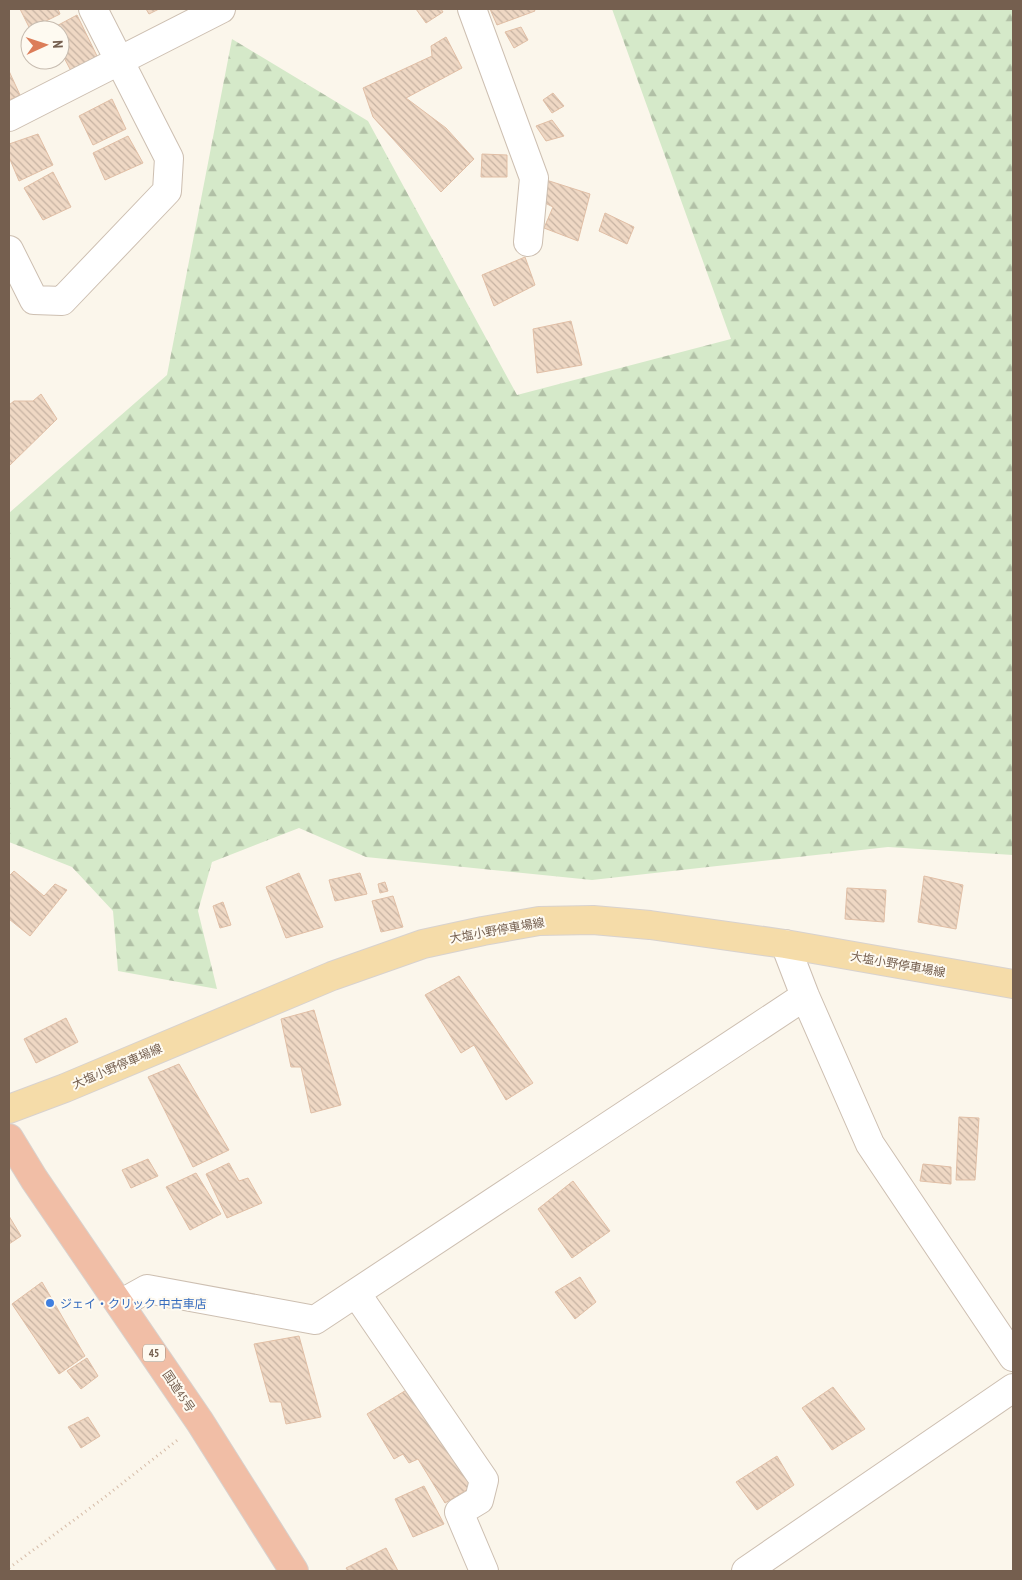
<svg xmlns="http://www.w3.org/2000/svg" width="1022" height="1580" font-family="'PT Sans Narrow','Noto Sans JP',sans-serif">
<style>
.forest{fill:url(#forest-firs)}
.building{fill:url(#building-back-hatch);stroke:#e1bfa6}
.lines{fill:none;stroke-linecap:round;stroke-linejoin:round}
.minor-casing{stroke:#cdbfb1;stroke-width:30}
.major-casing{stroke:#d8d2ce;stroke-width:30}
.highway-casing{stroke:#d8d2ce;stroke-width:30}
.path{stroke:#d5bba7;stroke-width:3;stroke-dasharray:1 4;stroke-linecap:butt}
.minor{stroke:#fff;stroke-width:28}
.major{stroke:#f5dca9;stroke-width:28}
.highway{stroke:#f1bea6;stroke-width:28}
.shop-dot{fill:#3f7fe0;stroke:#fefaf1;stroke-width:2}
.labels{text-anchor:middle;dominant-baseline:central;stroke-width:4;stroke-linejoin:round;paint-order:stroke}
.shield{fill:#fefaf1;stroke:#9e8e80;stroke-width:1}
.shield-label{font-size:11px;font-weight:bold;fill:#755f4f}
.street-label{font-size:12px;fill:#755f4f;stroke:#fefaf1}
.shop-label{font-size:12px;fill:#366cbe;stroke:#fefaf1;text-anchor:start}
</style>
<defs>
<pattern id="forest-firs" width="22" height="20" patternUnits="userSpaceOnUse" patternTransform="scale(1.25)"><rect width="22" height="20" fill="#d5e9c9"/><path d="M5 1l3.5 6h-7zM16 11l3.5 6h-7z" fill="#b1c0a6"/></pattern>
<pattern id="building-back-hatch" width="6" height="6" patternUnits="userSpaceOnUse" patternTransform="scale(1.25)"><rect width="6" height="6" fill="#efd8c4"/><path d="M-1 5l2 2M0 0l6 6M5-1l2 2" fill="none" stroke="#c6b2a2"/></pattern>
</defs>
<rect width="100%" height="100%" fill="#fbf6eb"/>
<path class="forest" d="M612,9H1013V855L888,847L592,880L366,857L299,828L212,862L198,911L217,989L118,971L113,911L72,867L9,842V513L167,375L232,39L368,121L517,395L731,339Z"/>
<path class="building" d="M20,9H58L60,14L30,29Z
M146,9H159L149,14Z
M416,9H441L443,12L426,23Z
M490,9H534L535,11L497,25Z
M77,15L97,56L71,71L60,50V30H49Z
M521,27L528,40L514,48L505,32Z
M446,37L462,68L406,98L446,128L474,159L441,192L373,117L363,88L432,56L431,46Z
M9,71L20,95L9,100Z
M553,93L564,106L552,113L543,100Z
M112,99L126,129L93,145L79,116Z
M552,120L564,136L546,141L536,126Z
M38,134L53,165L19,181L9,157V144Z
M128,136L143,163L105,180L93,153Z
M482,154L507,155V177H481Z
M53,172L71,207L43,220L24,188Z
M543,179L590,194L578,241L544,228L553,207L535,198Z
M605,213L634,227L627,244L599,231Z
M525,257L535,285L494,306L482,275Z
M571,321L582,365L537,373L533,329Z
M41,394L57,419L9,466V405L14,401H33Z
M14,871L44,896L55,884L67,890L30,936L9,919V876Z
M299,873L323,927L286,938L266,887Z
M360,873L367,894L335,901L329,880Z
M924,876L963,885L956,929L918,922Z
M385,882L388,891L380,893L378,884Z
M847,888L886,890L884,922L845,919Z
M393,896L403,927L381,932L372,901Z
M223,902L231,925L220,928L213,906Z
M459,976L533,1083L506,1100L474,1045L461,1053L425,995Z
M314,1010L341,1105L311,1113L301,1067H291L281,1019Z
M66,1018L78,1042L36,1063L24,1039Z
M179,1064L229,1150L193,1167L148,1077Z
M959,1117L979,1118L975,1180H956Z
M148,1159L158,1176L131,1188L122,1170Z
M229,1163L239,1181L248,1178L262,1203L227,1218L206,1174Z
M923,1164L951,1167V1184L920,1181Z
M196,1173L221,1214L190,1230L166,1187Z
M573,1181L610,1231L572,1258L538,1209Z
M9,1216L21,1236L9,1244Z
M580,1277L596,1302L575,1319L555,1292Z
M42,1282L85,1356L59,1374L12,1304Z
M299,1336L321,1417L286,1424L281,1402H270L254,1344Z
M87,1358L98,1376L81,1389L67,1371Z
M833,1387L865,1429L832,1450L802,1408Z
M408,1389L478,1483L445,1503L418,1459L409,1463L403,1454L394,1459L367,1414Z
M88,1417L100,1436L81,1448L68,1427Z
M777,1456L794,1485L757,1510L736,1482Z
M424,1486L444,1524L413,1537L395,1499Z
M386,1548L398,1571H348L346,1568Z"/>
<g class="lines">
<defs>
<path id="minor" d="M472,9L534,178L528,242
M9,117L221,9
M9,250L34,300L62,301L167,191L169,158L93,9
M785,944L805,996L870,1144L1013,1357
M356,1293L484,1480L479,1500L459,1512L484,1571
M120,1304L147,1289L315,1320L805,996
M746,1571L1013,1388"/>
<path id="major" d="M9,1109L65,1088L332,976L423,944L483,931L539,921L593,920L650,925L785,944L1013,984"/>
<path id="highway" d="M9,1138L34,1179L200,1422L294,1571"/>
</defs>
<use href="#minor" class="minor-casing"/>
<use href="#major" class="major-casing"/>
<use href="#highway" class="highway-casing"/>
<path class="path" d="M9,1568L101,1500L180,1438"/>
<use href="#minor" class="minor"/>
<use href="#major" class="major"/>
<use href="#highway" class="highway"/>
</g>
<circle class="shop-dot" cx="50" cy="1303" r="5"/>
<g class="labels">
<rect class="shield" x="143" y="1344.5" width="22" height="17" rx="4"/>
<g class="shield-label">
<text x="154" y="1353">45</text>
</g>
<g class="street-label">
<text transform="translate(497 930) rotate(-10)">大塩小野停車場線</text>
<text transform="translate(898 964) rotate(10)">大塩小野停車場線</text>
<text transform="translate(117 1066) rotate(-23)">大塩小野停車場線</text>
<text transform="translate(179 1391) rotate(56)">国道45号</text>
</g>
<g class="shop-label">
<text x="60" y="1303">ジェイ・クリック 中古車店</text>
</g>
</g>
<rect width="1022" height="1580" fill="none" stroke="#755f4f" stroke-width="20"/>
<g transform="translate(45 45) rotate(87)"><circle r="24" fill="#fefaf1" stroke="#c7bcb0"/>
<path d="M0-4L9 19L0 12L-9 19Z" fill="#dc7d59"/>
<text y="-8" font-size="14" font-weight="bold" text-anchor="middle" fill="#755f4f">N</text>
</g>
</svg>
